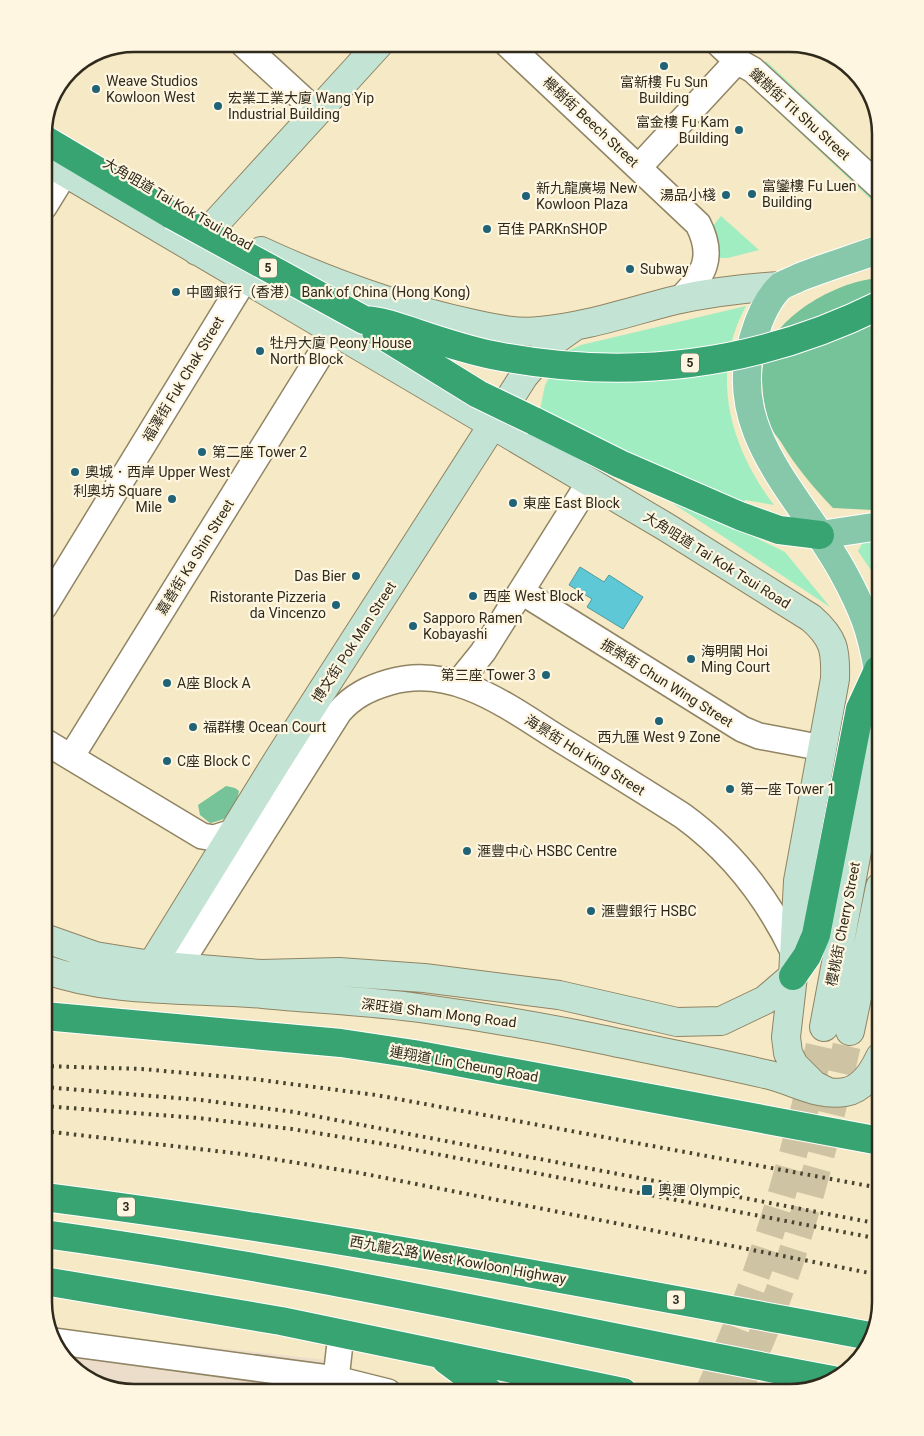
<svg xmlns="http://www.w3.org/2000/svg" width="924" height="1436" font-family="Roboto,'Noto Sans TC',sans-serif">
<style>
.commercial{fill:#ebddca}
.green{fill:#a1edc2}
.forest{fill:#76c399}
.water{fill:#5ec8d6;stroke:#50999e}
.lines{fill:none;stroke-linecap:round;stroke-linejoin:round}
.secondary-tunnel{stroke:#cec3a3;stroke-width:28;stroke-dasharray:28 14;stroke-linecap:butt}
.street-casing{stroke:#908463;stroke-width:28}
.secondary-casing{stroke:#908463;stroke-width:30}
.primary-casing{stroke:#fff;stroke-width:30}
.highway-casing{stroke:#fff;stroke-width:30}
.street{stroke:#fff;stroke-width:25}
.secondary{stroke:#c3e4d5;stroke-width:28}
.primary{stroke:#88c8aa;stroke-width:28}
.highway{stroke:#38a472;stroke-width:28}
.rail{stroke:#494332;stroke-width:4;stroke-dasharray:2.5 5;stroke-linecap:butt}
.highway-bridge-casing{stroke:#fff;stroke-width:30;stroke-linecap:butt}
.highway-bridge{stroke:#38a472;stroke-width:28}
.poi-dot{fill:#206276;stroke:#fef6e1;stroke-width:2}
.labels{text-anchor:middle;dominant-baseline:central;stroke-width:4.5;stroke-linejoin:round;paint-order:stroke}
.shield{fill:#fef6e1;stroke:#6d6757;stroke-width:1}
.shield-label{font-size:12px;font-weight:bold;fill:#2f2a1c}
.poi-label{font-size:14px;fill:#2f2a1c;stroke:#fef6e1;text-anchor:start}
.street-label{font-size:14px;fill:#2f2a1c;stroke:#fef6e1}
.rim{fill:none;stroke:#2f2a1c;stroke-width:2.5}
</style>
<rect width="100%" height="100%" fill="#f6e9c5"/>
<path class="commercial" d="M50,1329L326,1360L372,1392H129L84,1377L53,1342Z"/>
<path class="green" d="M766,61L880,168V208L746,82Z
M721,216L759,250L728,258H716L712,227Z
M746,306C709,374 730,447 774,505L745,500L736,528L785,552L830,607L539,415L545,385L563,353L581,345Z
M880,539V584L858,551L863,542Z"/>
<path class="forest" d="M880,278V507L873,510L833,508C813,487 796,467 781,442C777,436 771,430 769,423C763,403 759,375 765,355C777,314 840,280 880,278Z
M226,786L235,788L239,791C235,811 231,819 210,823L200,815L198,805Z"/>
<path class="water" d="M580,567L604,582L609,575L643,597L623,629L587,607L592,599L569,585Z"/>
<g class="lines">
<path class="secondary-tunnel" d="M709,1392C764,1272 795,1156 824,1027
M737,1392C793,1278 822,1155 850,1031"/>
<defs>
<path id="street" d="M243,44L317,112
M507,44L698,224C715,257 704,276 679,300
M719,44L737,61L753,70L880,187
M639,167L737,61
M44,207L65,173
M522,592L742,729L759,736L823,748
M44,607L244,280
M458,683L483,652L589,483
M44,741L202,836L214,838L233,832
M71,757L335,331
M168,983L339,712C353,696 369,688 390,682C456,663 513,711 566,743C605,767 644,791 683,816C731,851 767,897 793,951
M53,1341L336,1379L388,1392
M336,1379L341,1334"/>
<path id="secondary" d="M44,160L666,527L811,618C834,638 836,650 835,679L798,881L793,976L786,1037L788,1053L794,1065L814,1085L828,1092
M197,251L213,226L379,44
M261,251C328,282 397,307 469,323C492,328 516,334 540,331C586,327 631,311 676,300C711,292 746,288 781,286
M44,938L95,956L151,965L261,974L339,972L424,978L559,995L677,1022L721,1021L765,1000L793,976
M44,969C114,994 190,988 263,994C315,999 368,1001 419,1008C478,1016 537,1026 595,1038C652,1050 709,1061 765,1074C791,1079 817,1097 845,1092C863,1089 873,1072 880,1057
M138,987L279,758L524,376L554,341L575,326
M824,1027L858,846L880,698L878,670
M850,1031L880,887"/>
<path id="primary" d="M820,535L880,526
M878,670C871,630 863,609 844,574C803,497 722,432 754,336C759,319 768,298 781,286C785,283 793,281 798,278C825,267 853,259 880,249"/>
<path id="highway" d="M44,139L172,215
M534,421L620,464L740,516L779,530L820,535
M793,976L807,956L816,935L860,709L878,670
M44,1016L341,1043L414,1054L880,1141
M44,1197C321,1232 595,1285 870,1336
M44,1234C309,1270 570,1331 833,1380
M44,1281L281,1321L623,1392
M446,1360L489,1392"/>
</defs>
<use href="#street" class="street-casing"/>
<use href="#secondary" class="secondary-casing"/>
<use href="#primary" class="primary-casing"/>
<use href="#highway" class="highway-casing"/>
<use href="#street" class="street"/>
<use href="#secondary" class="secondary"/>
<use href="#primary" class="primary"/>
<use href="#highway" class="highway"/>
<path class="rail" d="M44,1066L142,1069L253,1079L376,1095L880,1188
M44,1087L201,1100L294,1112L880,1224
M44,1106L198,1118L292,1129L384,1144L880,1239
M44,1131L242,1154L360,1173L880,1275"/>
<defs>
<path id="highway-bridge" d="M172,215L364,320C384,321 401,328 419,334C443,342 467,350 492,355C627,382 757,366 880,305
M376,331L478,394L534,421"/>
</defs>
<use href="#highway-bridge" class="highway-bridge-casing"/>
<use href="#highway-bridge" class="highway-bridge"/>
</g>
<g class="poi-dot">
<circle cx="664" cy="66" r="5"/>
<circle cx="96" cy="89" r="5"/>
<circle cx="218" cy="106" r="5"/>
<circle cx="739" cy="130" r="5"/>
<circle cx="752" cy="194" r="5"/>
<circle cx="726" cy="195" r="5"/>
<circle cx="526" cy="196" r="5"/>
<circle cx="487" cy="229" r="5"/>
<circle cx="630" cy="269" r="5"/>
<circle cx="176" cy="292" r="5"/>
<circle cx="260" cy="351" r="5"/>
<circle cx="202" cy="452" r="5"/>
<circle cx="75" cy="472" r="5"/>
<circle cx="172" cy="499" r="5"/>
<circle cx="513" cy="503" r="5"/>
<circle cx="356" cy="576" r="5"/>
<circle cx="473" cy="596" r="5"/>
<circle cx="336" cy="605" r="5"/>
<circle cx="413" cy="626" r="5"/>
<circle cx="691" cy="659" r="5"/>
<circle cx="546" cy="675" r="5"/>
<circle cx="167" cy="683" r="5"/>
<circle cx="659" cy="721" r="5"/>
<circle cx="193" cy="727" r="5"/>
<circle cx="167" cy="761" r="5"/>
<circle cx="730" cy="789" r="5"/>
<circle cx="467" cy="851" r="5"/>
<circle cx="591" cy="911" r="5"/>
<rect x="641" y="1184" width="12" height="12" rx="2.5"/>
</g>
<g class="labels">
<g class="shield">
<rect x="259" y="258.5" width="18" height="19" rx="4"/>
<rect x="681" y="353.5" width="18" height="19" rx="4"/>
<rect x="117" y="1197.5" width="18" height="19" rx="4"/>
<rect x="667" y="1290.5" width="18" height="19" rx="4"/>
</g>
<g class="shield-label">
<text x="268" y="268">5</text>
<text x="690" y="363">5</text>
<text x="126" y="1207">3</text>
<text x="676" y="1300">3</text>
</g>
<g class="poi-label">
<text x="106" y="81">Weave Studios<tspan x="106" dy="16">Kowloon West</tspan></text>
<text x="664" y="82" text-anchor="middle">富新樓 Fu Sun<tspan x="664" dy="16">Building</tspan></text>
<text x="228" y="98">宏業工業大廈 Wang Yip<tspan x="228" dy="16">Industrial Building</tspan></text>
<text x="729" y="122" text-anchor="end">富金樓 Fu Kam<tspan x="729" dy="16">Building</tspan></text>
<text x="762" y="186">富鑾樓 Fu Luen<tspan x="762" dy="16">Building</tspan></text>
<text x="536" y="188">新九龍廣場 New<tspan x="536" dy="16">Kowloon Plaza</tspan></text>
<text x="716" y="195" text-anchor="end">湯品小棧</text>
<text x="497" y="229">百佳 PARKnSHOP</text>
<text x="640" y="269">Subway</text>
<text x="186" y="292">中國銀行（香港） Bank of China (Hong Kong)</text>
<text x="270" y="343">牡丹大廈 Peony House<tspan x="270" dy="16">North Block</tspan></text>
<text x="212" y="452">第二座 Tower 2</text>
<text x="85" y="472">奧城．西岸 Upper West</text>
<text x="162" y="491" text-anchor="end">利奧坊 Square<tspan x="162" dy="16">Mile</tspan></text>
<text x="523" y="503">東座 East Block</text>
<text x="346" y="576" text-anchor="end">Das Bier</text>
<text x="483" y="596">西座 West Block</text>
<text x="326" y="597" text-anchor="end">Ristorante Pizzeria<tspan x="326" dy="16">da Vincenzo</tspan></text>
<text x="423" y="618">Sapporo Ramen<tspan x="423" dy="16">Kobayashi</tspan></text>
<text x="701" y="651">海明閣 Hoi<tspan x="701" dy="16">Ming Court</tspan></text>
<text x="536" y="675" text-anchor="end">第三座 Tower 3</text>
<text x="177" y="683">A座 Block A</text>
<text x="203" y="727">福群樓 Ocean Court</text>
<text x="659" y="737" text-anchor="middle">西九匯 West 9 Zone</text>
<text x="177" y="761">C座 Block C</text>
<text x="740" y="789">第一座 Tower 1</text>
<text x="477" y="851">滙豐中心 HSBC Centre</text>
<text x="601" y="911">滙豐銀行 HSBC</text>
<text x="658" y="1190">奧運 Olympic</text>
</g>
<g class="street-label">
<text transform="translate(800 114) rotate(42)">鐵樹街 Tit Shu Street</text>
<text transform="translate(591 122) rotate(43)">櫸樹街 Beech Street</text>
<text transform="translate(178 204) rotate(30)">大角咀道 Tai Kok Tsui Road</text>
<text transform="translate(183 379) rotate(-59)">福澤街 Fuk Chak Street</text>
<text transform="translate(195 557) rotate(-58)">嘉善街 Ka Shin Street</text>
<text transform="translate(717 560) rotate(32)">大角咀道 Tai Kok Tsui Road</text>
<text transform="translate(354 642) rotate(-57)">博文街 Pok Man Street</text>
<text transform="translate(667 683) rotate(32)">振榮街 Chun Wing Street</text>
<text transform="translate(585 755) rotate(32)">海景街 Hoi King Street</text>
<text transform="translate(843 924) rotate(-79)">櫻桃街 Cherry Street</text>
<text transform="translate(439 1013) rotate(7)">深旺道 Sham Mong Road</text>
<text transform="translate(464 1064) rotate(10)">連翔道 Lin Cheung Road</text>
<text transform="translate(458 1260) rotate(10)">西九龍公路 West Kowloon Highway</text>
</g>
</g>
<path d="M0 0H924V1436H0ZM134 52H790A82 82 0 0 1 872 134V1302A82 82 0 0 1 790 1384H134A82 82 0 0 1 52 1302V134A82 82 0 0 1 134 52Z" fill="#fef6e1" fill-rule="evenodd"/>
<path class="rim" d="M134 52H790A82 82 0 0 1 872 134V1302A82 82 0 0 1 790 1384H134A82 82 0 0 1 52 1302V134A82 82 0 0 1 134 52Z"/>
</svg>
